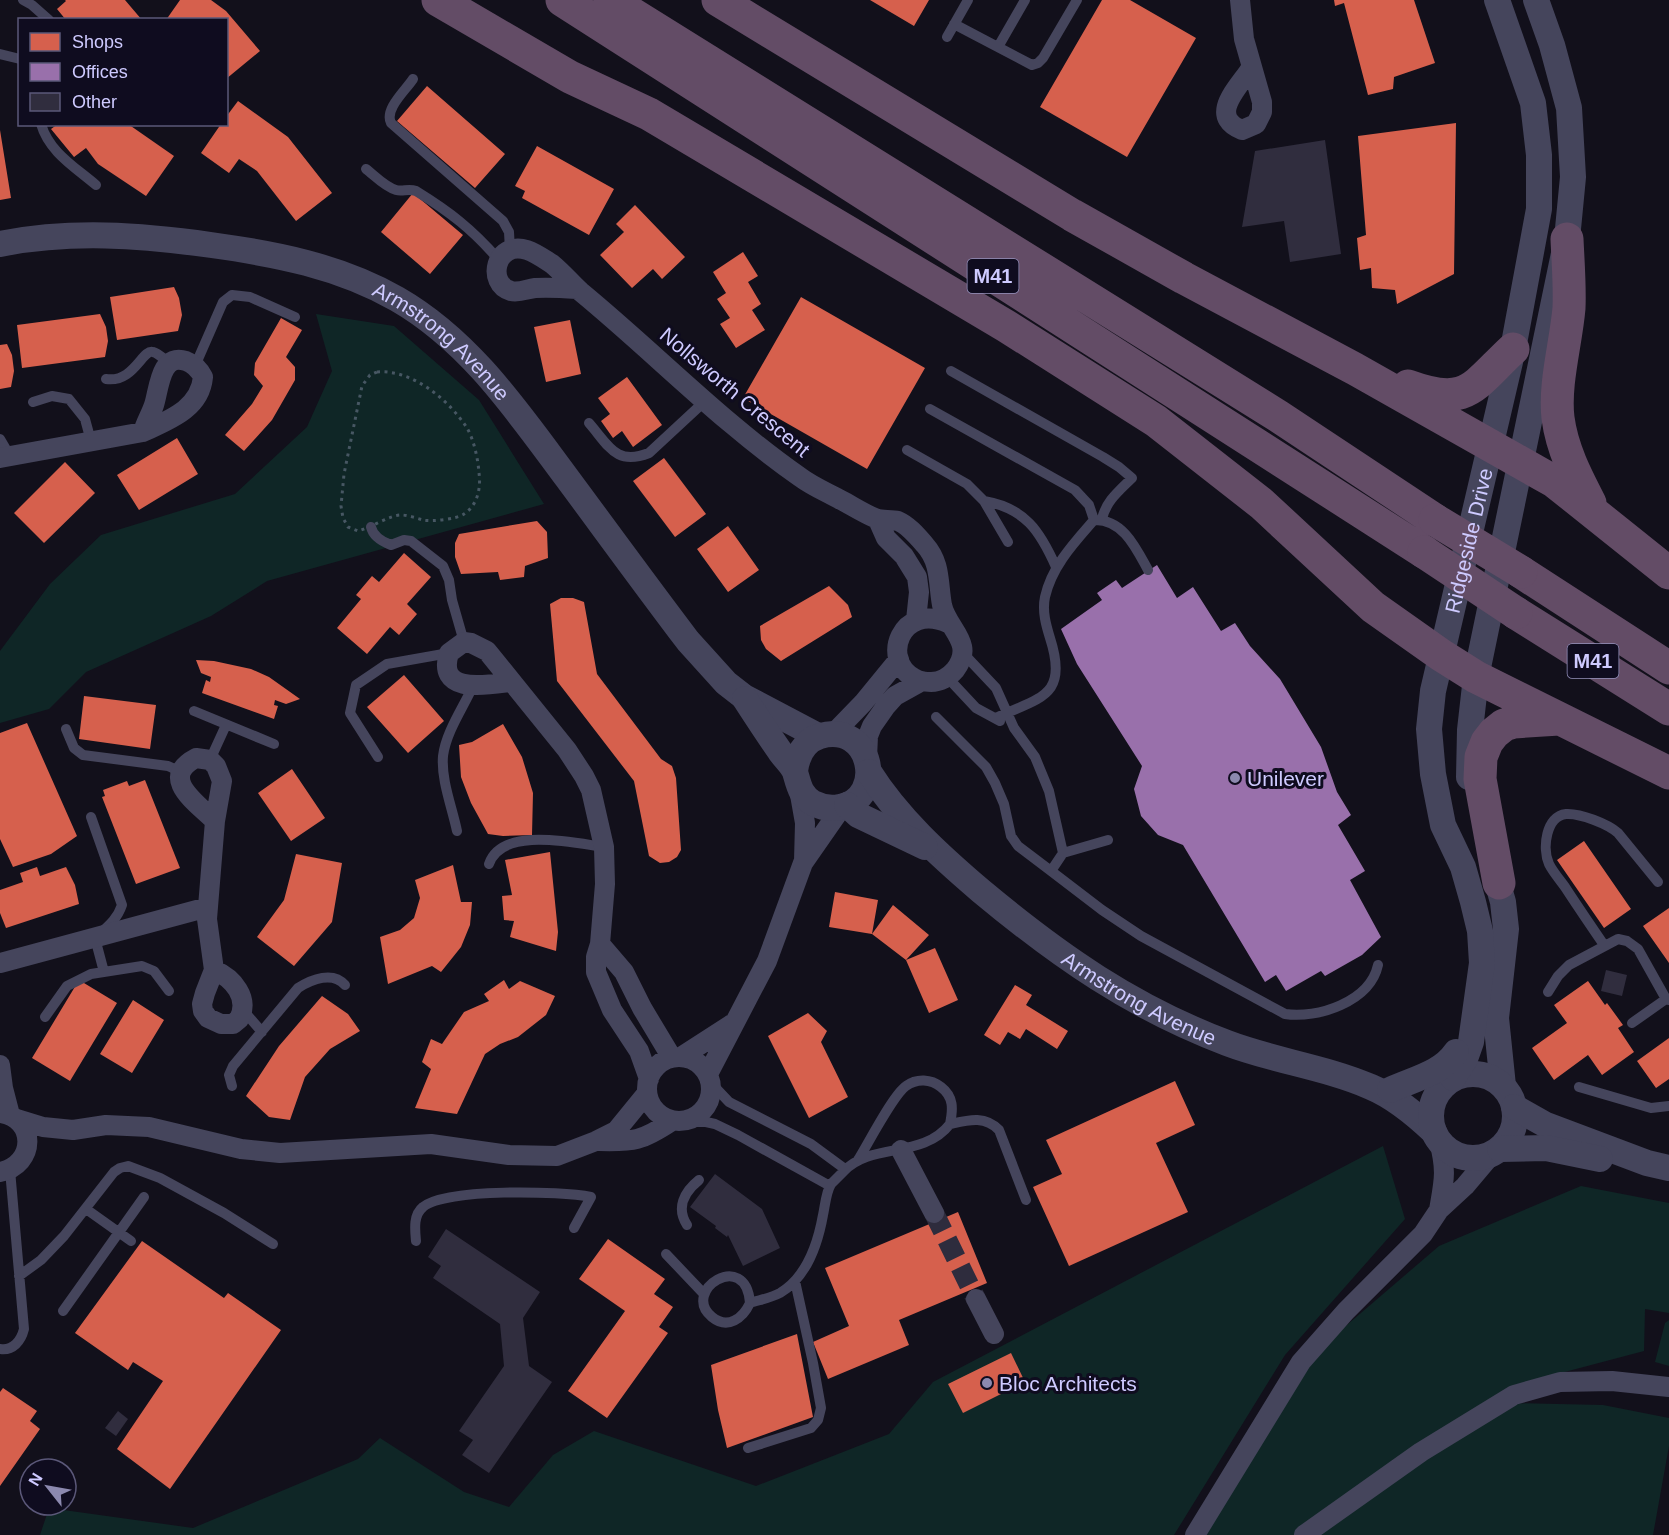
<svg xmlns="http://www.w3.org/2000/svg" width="1669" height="1535" font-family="Arial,sans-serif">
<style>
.green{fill:#0f2626}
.shops{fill:#d6604d}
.offices{fill:#9970ab}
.building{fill:#302d3e}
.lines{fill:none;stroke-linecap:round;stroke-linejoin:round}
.minor-tunnel{stroke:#2e2c3d;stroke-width:20;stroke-dasharray:20 10;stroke-linecap:butt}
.path{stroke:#475763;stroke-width:3;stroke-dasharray:3 4.5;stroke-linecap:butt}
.service{stroke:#45455c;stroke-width:10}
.minor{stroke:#45455c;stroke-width:20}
.tertiary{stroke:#45455c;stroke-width:26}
.motorway{stroke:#634c66;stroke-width:33}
.motorway-bridge{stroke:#634c66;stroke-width:33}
.poi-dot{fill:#8c89af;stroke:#0f0c1f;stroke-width:2}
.labels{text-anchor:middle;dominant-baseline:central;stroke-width:6;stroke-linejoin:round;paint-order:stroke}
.shield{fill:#0f0c1f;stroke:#9591bc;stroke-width:1.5}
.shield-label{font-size:20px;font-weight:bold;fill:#cecaff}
.street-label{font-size:21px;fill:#cecaff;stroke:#0f0c1f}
.poi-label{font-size:21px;fill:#cecaff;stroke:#0f0c1f;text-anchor:start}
</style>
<rect width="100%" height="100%" fill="#12101b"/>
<path class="green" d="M316,314L394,326L479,400L544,504L267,581L211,616L86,672L49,709L0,723V651L50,584L101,535L235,494L307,427L332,371Z
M1383,1146L1405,1219L1285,1355L1174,1535H40L49,1508L193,1528L358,1459L380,1438L464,1492L509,1507L553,1455L594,1431L756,1486L889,1434L933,1382Z
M1581,1186L1669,1203V1313L1645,1309L1644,1351L1515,1385L1310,1535H1203L1305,1361L1439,1246Z
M1669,1320V1366L1655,1362L1665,1323Z
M1506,1403L1603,1405L1669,1418V1446L1653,1535H1319Z"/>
<path class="shops" d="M65,0H125L142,20H66L57,9L66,1Z
M180,0H211L226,11L260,51L226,79V20H166Z
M870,0H929L914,26Z
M1102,0H1130L1196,38L1127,157L1040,107Z
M1334,0H1414L1435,63L1394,77L1393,89L1368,95L1344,3L1335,6Z
M427,86L505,154L475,188L397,121Z
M238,101L288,137L332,193L296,221L257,171L239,159L229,173L201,153L221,124H226V117Z
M1456,123L1454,274L1397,304L1395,290L1372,288L1371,268L1360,270L1357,238L1366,235L1358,136Z
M58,124H128L174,156L146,196L98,164L86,148L74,157L51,129Z
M0,130L11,198L0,200Z
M537,146L614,189L589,235L522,198L525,191L515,186Z
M413,193L463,235L430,274L381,232Z
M635,205L685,257L662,279L653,269L632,288L600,255L624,232L616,224Z
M743,252L758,276L748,282L761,304L752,310L765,330L736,348L720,324L730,318L717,299L726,293L713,272Z
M174,287L179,298L182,315L178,331L117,340L110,297Z
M801,297L925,368L867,469L743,398Z
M100,314L106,327L108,341L105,357L22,368L17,325Z
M281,318L302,330L286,357L295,367V380L272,420L244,451L225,435L252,404L263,386L254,375L255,363Z
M570,320L581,374L546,382L534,327Z
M7,344L12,355L14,371L11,387L0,389V345Z
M627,377L662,425L633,447L622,431L613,438L601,421L610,414L598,398Z
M177,438L198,474L139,510L117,475Z
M664,458L706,514L675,537L633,481Z
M65,462L95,493L44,543L14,513Z
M537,521L547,532L548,558L525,566L524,577L500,580L498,572L461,574L455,557V543L459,534Z
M728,526L759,570L728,592L697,549Z
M404,553L431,577L407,604L417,614L399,635L390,627L367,654L337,628L361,599L356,595L372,576L379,582Z
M829,586L848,605L852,617L781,661L766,649L761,640L760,626Z
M561,598H573L584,602L597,674L661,759L672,766L676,778L681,850L677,857L669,862L660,863L649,856L634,781L557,681L550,604Z
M196,660L214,661L251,669L269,677L300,699L286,704L275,700L274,705L278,706L274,719L202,693L206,680L210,682L211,677L201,673Z
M404,675L444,721L408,753L367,707Z
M84,696L156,705L150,749L79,739Z
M27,723L77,836L51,854L13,867L0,839V733Z
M503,724L522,757L533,793L532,835L503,836L488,834L471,803L461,777L459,745L472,742Z
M292,769L325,818L291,841L258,793Z
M145,780L180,868L136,884L102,797L105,796L103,790L127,781L129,786Z
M1584,841L1631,909L1604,928L1557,860Z
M550,852L558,932L556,951L510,937L514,921L504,920L502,896L512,895L505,860Z
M296,854L342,863L332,922L294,966L257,937L284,900Z
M453,865L461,902H472L470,925L461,947L441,972L432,966L388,984L380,937L400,930L414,918L420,898L415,880Z
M37,867L40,876L66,867L75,885L79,904L6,928L0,913V890L23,882L20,873Z
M835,892L878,900L872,934L829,927Z
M893,905L929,935L906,960L935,948L958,1000L929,1013L906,960L872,934Z
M1669,908V963L1643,926Z
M79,980L117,1003L70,1081L32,1058Z
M504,980L509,989L520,981L555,996L546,1015L518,1037L500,1044L485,1054L457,1114L415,1108L431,1069L422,1062L431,1039L442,1044L464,1012L489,1001L484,994Z
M1588,981L1605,1005L1607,1003L1623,1025L1618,1028L1634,1052L1602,1075L1588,1055L1554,1080L1532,1048L1567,1023L1554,1005Z
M1015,985L1032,995L1026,1005L1068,1031L1057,1049L1026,1029L1020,1039L1008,1032L1000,1045L984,1035Z
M322,996L348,1014L360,1031L330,1049L305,1077L290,1120L269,1117L246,1096L279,1046Z
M133,1000L164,1020L132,1073L100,1054Z
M808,1013L827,1031L821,1042L848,1097L809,1118L768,1036Z
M1669,1038V1079L1656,1088L1637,1061Z
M1175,1081L1195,1125L1156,1143L1188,1212L1069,1266L1033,1187L1062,1174L1046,1140Z
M958,1212L987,1283L899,1320L909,1345L828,1379L813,1342L849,1326L825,1268Z
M608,1239L665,1279L654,1294L673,1307L659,1327L668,1333L607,1418L568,1391L625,1311L579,1279Z
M142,1241L224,1298L228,1293L281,1330L170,1489L117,1449L163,1381L133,1362L128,1370L75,1333Z
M797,1334L813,1417L727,1448L718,1410L711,1365Z
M1011,1353L1025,1382L963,1413L948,1384Z
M3,1388L37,1411L30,1421L40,1429L0,1486V1392Z"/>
<path class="offices" d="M1157,565L1177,598L1193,587L1221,631L1235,623L1250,646L1280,679L1321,747L1337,792L1351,815L1338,825L1365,871L1350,880L1381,937L1362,955L1325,976L1321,971L1286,991L1276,975L1265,982L1183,845L1158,835L1141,816L1134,789L1142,766L1077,664L1061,629L1102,600L1097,593L1116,580L1122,588Z"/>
<path class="building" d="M1325,140L1341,254L1290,262L1284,221L1242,227L1255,151Z
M1606,970L1627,975L1622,996L1601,991Z
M715,1174L762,1209L780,1248L743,1266L728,1235L727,1237L715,1228L716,1226L690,1207Z
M446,1229L540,1292L523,1318L529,1366L552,1382L489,1473L462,1455L473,1440L459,1431L504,1366L500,1324L433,1278L441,1266L428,1257Z
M118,1411L128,1419L116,1436L105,1428Z"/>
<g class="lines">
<path class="minor-tunnel" d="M934,1213L976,1299"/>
<path class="path" d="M377,372C412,369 449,400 467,428C474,440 478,459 479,473C481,487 478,505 464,514C457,519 432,522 423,520C416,518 408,515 401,515C390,515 370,528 358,531L348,527L343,518L341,506L344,474L362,386L370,375Z"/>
<path class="service" d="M23,0L32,5L49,20
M954,24L1032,65L1038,63L1043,58L1077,0
M947,37L968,0
M998,47L1025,0
M0,54L20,59
M413,79C406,90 384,109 391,123L503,221L509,232L510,250
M41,124C49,152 75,167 96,185
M366,169C375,176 385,187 396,190C403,192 408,188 416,191C450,212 472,229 499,260
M195,366L223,302L232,295L250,297L295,317
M951,371L1103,457L1119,467L1132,478C1119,491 1106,501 1102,519
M106,379C134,383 142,349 153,352C158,353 165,360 169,363
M33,402L52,396L69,399L85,419L91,441
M930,409L1075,490L1089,505L1094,520
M589,423C609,446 616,466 649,453L704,402
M0,439L10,456
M907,450L967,484L984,501L1008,542
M984,501C1025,508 1040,531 1056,567
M371,527C373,536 383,542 391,545L404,540L411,541L443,566L449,580L452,600L464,642
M962,652L996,688L1014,728L1035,757L1049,791L1063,853L1051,871L1102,910L1141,936L1285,1014C1317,1019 1370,1002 1378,965
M947,677L976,708L1000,721
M194,711L274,744
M936,717L986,767L995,783L1004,804L1011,836L1018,846L1051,871
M996,718C1040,697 1069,697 1050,638C1046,625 1042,611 1045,597C1052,566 1074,543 1094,520C1123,519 1136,548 1148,570
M66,729L74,748L83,755L168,766L181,772
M378,757L350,713L356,685L387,664L449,653
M210,760L226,725
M91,817L122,905C117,920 107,927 95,938L104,972
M457,831C452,807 441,780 443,756C446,732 463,708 473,686
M1063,853L1108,840
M489,864C502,826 574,843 604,847
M1604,945C1591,926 1578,907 1565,887C1560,880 1553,872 1549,864C1542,848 1546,816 1566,814C1580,813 1608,824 1618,833L1658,882
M1548,992L1558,976L1569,965L1618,939L1627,941L1638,949L1666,999L1669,1000
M243,1010L262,1032
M45,1017L67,986L91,974L142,966L154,971L169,991
M1632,1023L1666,999
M711,1083L729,1102L811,1144L845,1169
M232,1086L229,1075L233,1066L298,988C312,979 333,971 345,985
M1579,1087L1651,1108L1669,1106
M684,1122H706L715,1124L738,1135L830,1186
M858,1160C868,1144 893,1095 906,1086C917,1078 931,1079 941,1087C954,1097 953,1109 950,1124
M86,1209L131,1241
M687,1225C676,1208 684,1192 699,1180
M416,1241C415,1230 413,1215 423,1207C445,1188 561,1191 591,1197L574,1228
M666,1254L704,1294
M19,1276L41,1260L64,1236L114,1172L120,1168L128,1166L160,1178L224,1213L273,1244
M750,1303C746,1248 680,1291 712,1317C728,1330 743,1318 750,1303C759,1300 771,1298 780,1293C807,1277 818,1243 823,1215C825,1206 826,1192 831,1184C835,1180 840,1175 844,1171C872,1142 923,1159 950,1124C968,1120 985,1115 999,1130L1026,1200
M63,1311L144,1197
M0,1349C13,1351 21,1341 24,1329L10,1170
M748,1448L811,1428L818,1420L821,1408L813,1363L795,1281"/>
<path class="minor" d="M1240,0L1244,39L1262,102V112L1256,124L1242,130C1207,116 1239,87 1251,68
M577,289C563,288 549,287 535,288C527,289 519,293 511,291C486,284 495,240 527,250C536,253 544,259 552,264C563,273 571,283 581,292C655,353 721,422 800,477C812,486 826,492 839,499C851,505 863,513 875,518C882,521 890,519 898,521C908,525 918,537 925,545C941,563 938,583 942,605C947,629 976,643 955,670C949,677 940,682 931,682C925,682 919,681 914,678C880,660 901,602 948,623
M0,458L143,432C169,420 200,409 203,377C199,369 194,364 186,361C160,352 159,390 154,405C151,414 146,422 143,432
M878,520L886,538L904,556L917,577L919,592L916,620
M510,682C487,685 436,695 449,653L464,642L471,643L487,651L567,750L584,776L591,790L604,847L605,884L600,944L596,957V972L612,1010L639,1051L649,1079
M833,734L863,703L899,659
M867,758L868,736L872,726L886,706L895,696L922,681
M799,789L805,823L804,861
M600,944L624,972L642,1008L672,1058
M0,963L208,907
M214,970C233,978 250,998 239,1019L233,1024H221L208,1018L203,1011L202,1004L205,993L214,970L207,919L215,821L222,781L216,766L210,760L196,758C158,778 197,803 215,821
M647 1089a32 32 0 1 1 64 0a32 32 0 1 1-64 0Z
M681,1057L732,1024
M0,1065L3,1088L10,1115
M708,1074L767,961L803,863L842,807
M0,1113C37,1118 36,1165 0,1172
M17,1119L43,1127L73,1130L106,1125L149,1127L241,1149L280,1153L431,1144L509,1155L557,1156L596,1141L616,1131L647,1093
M599,1141C634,1142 642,1141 672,1121
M901,1150L934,1213
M1439,1210C1444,1181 1447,1171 1439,1141
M976,1299L994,1334
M1195,1535L1301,1362L1346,1311L1423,1234L1439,1210L1465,1186L1492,1154
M1304,1535L1421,1452L1514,1395L1560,1382L1612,1381L1669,1387"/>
<g class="tertiary">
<path id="s1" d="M0,244C71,230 140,235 211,245C276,254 339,266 397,299C470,341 517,411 567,478C607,532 647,587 688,641L726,683L744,697L818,736"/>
<path d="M745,699C756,716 767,733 779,750C783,757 792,764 795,772C799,785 800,795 813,803C821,807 831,809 840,807C887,798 872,721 820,736C804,741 797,756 795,771"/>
<path id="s2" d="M869,772C898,818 940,856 981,891C1059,956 1132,1007 1227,1043C1274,1061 1325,1067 1371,1087C1395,1097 1415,1114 1434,1132"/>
<path d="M1469,777L1470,730L1476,677L1567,239L1573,177L1569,108L1552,45L1536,0"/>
<path d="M847,805L858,815L925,847"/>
<path d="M1493,867L1503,902L1506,929L1496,1018L1503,1086"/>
<circle cx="1473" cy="1116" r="42"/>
<path id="s3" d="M1453,1078L1465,1059L1471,1042L1482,963L1480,931L1473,902L1463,867L1443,825L1433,774L1429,729L1433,691L1513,349L1539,209V155L1533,103L1497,0"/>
<path d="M1390,1090C1413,1079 1441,1074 1456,1052"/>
<path d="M1514,1107L1546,1125L1647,1163L1669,1168"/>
<path d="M1500,1149L1546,1148L1600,1159"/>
</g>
<path class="motorway" d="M438,0L570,77L649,114L1006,326L1156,421L1262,504L1373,607L1441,655L1476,677L1669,773
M562,0L1424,552
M610,0L1278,416L1435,520
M718,0L1072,215L1184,278L1355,369L1555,482L1669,573
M1567,239C1568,262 1570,286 1569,308C1566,343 1554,384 1558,418C1562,449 1576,476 1590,503
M1408,386C1468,408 1473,386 1513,349
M1521,572L1669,668
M1516,613L1669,709
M1499,883L1480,779L1481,757L1487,742L1494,733L1504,725L1514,722L1559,719"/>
<path class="motorway-bridge" d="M1435,520L1521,572
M1424,552L1516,613"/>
</g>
<g class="poi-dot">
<circle cx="1235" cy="778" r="6"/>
<circle cx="987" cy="1383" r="6"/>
</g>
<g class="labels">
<g class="shield">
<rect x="967.5" y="259" width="51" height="34" rx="4.5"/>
<rect x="1567.5" y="644" width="51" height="34" rx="4.5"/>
</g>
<g class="shield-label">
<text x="993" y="276">M41</text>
<text x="1593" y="661">M41</text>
</g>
<g class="street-label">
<text stroke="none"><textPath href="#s1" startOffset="468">Armstrong Avenue</textPath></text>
<text transform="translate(735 392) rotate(40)">Nollsworth Crescent</text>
<text stroke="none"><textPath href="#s3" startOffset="555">Ridgeside Drive</textPath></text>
<text stroke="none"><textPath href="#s2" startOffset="356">Armstrong Avenue</textPath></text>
</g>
<g class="poi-label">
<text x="1247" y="778">Unilever</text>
<text x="999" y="1383">Bloc Architects</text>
</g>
</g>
<rect x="18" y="18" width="210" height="108" fill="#0f0c1f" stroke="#5b5879" stroke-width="1.5"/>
<rect x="30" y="33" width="30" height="18" fill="#d6604d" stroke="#5b5879" stroke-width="1.5"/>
<text x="72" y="48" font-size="18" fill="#cecaff">Shops</text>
<rect x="30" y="63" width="30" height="18" fill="#9970ab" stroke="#5b5879" stroke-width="1.5"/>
<text x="72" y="78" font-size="18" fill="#cecaff">Offices</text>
<rect x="30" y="93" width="30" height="18" fill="#302d3e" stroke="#5b5879" stroke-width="1.5"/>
<text x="72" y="108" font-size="18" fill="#cecaff">Other</text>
<g transform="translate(48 1487) rotate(301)"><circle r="28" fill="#0f0c1f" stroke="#5b5879" stroke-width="1.5"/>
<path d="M0-4.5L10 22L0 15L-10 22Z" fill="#8c89af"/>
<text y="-9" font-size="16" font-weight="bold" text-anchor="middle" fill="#cecaff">N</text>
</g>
</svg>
